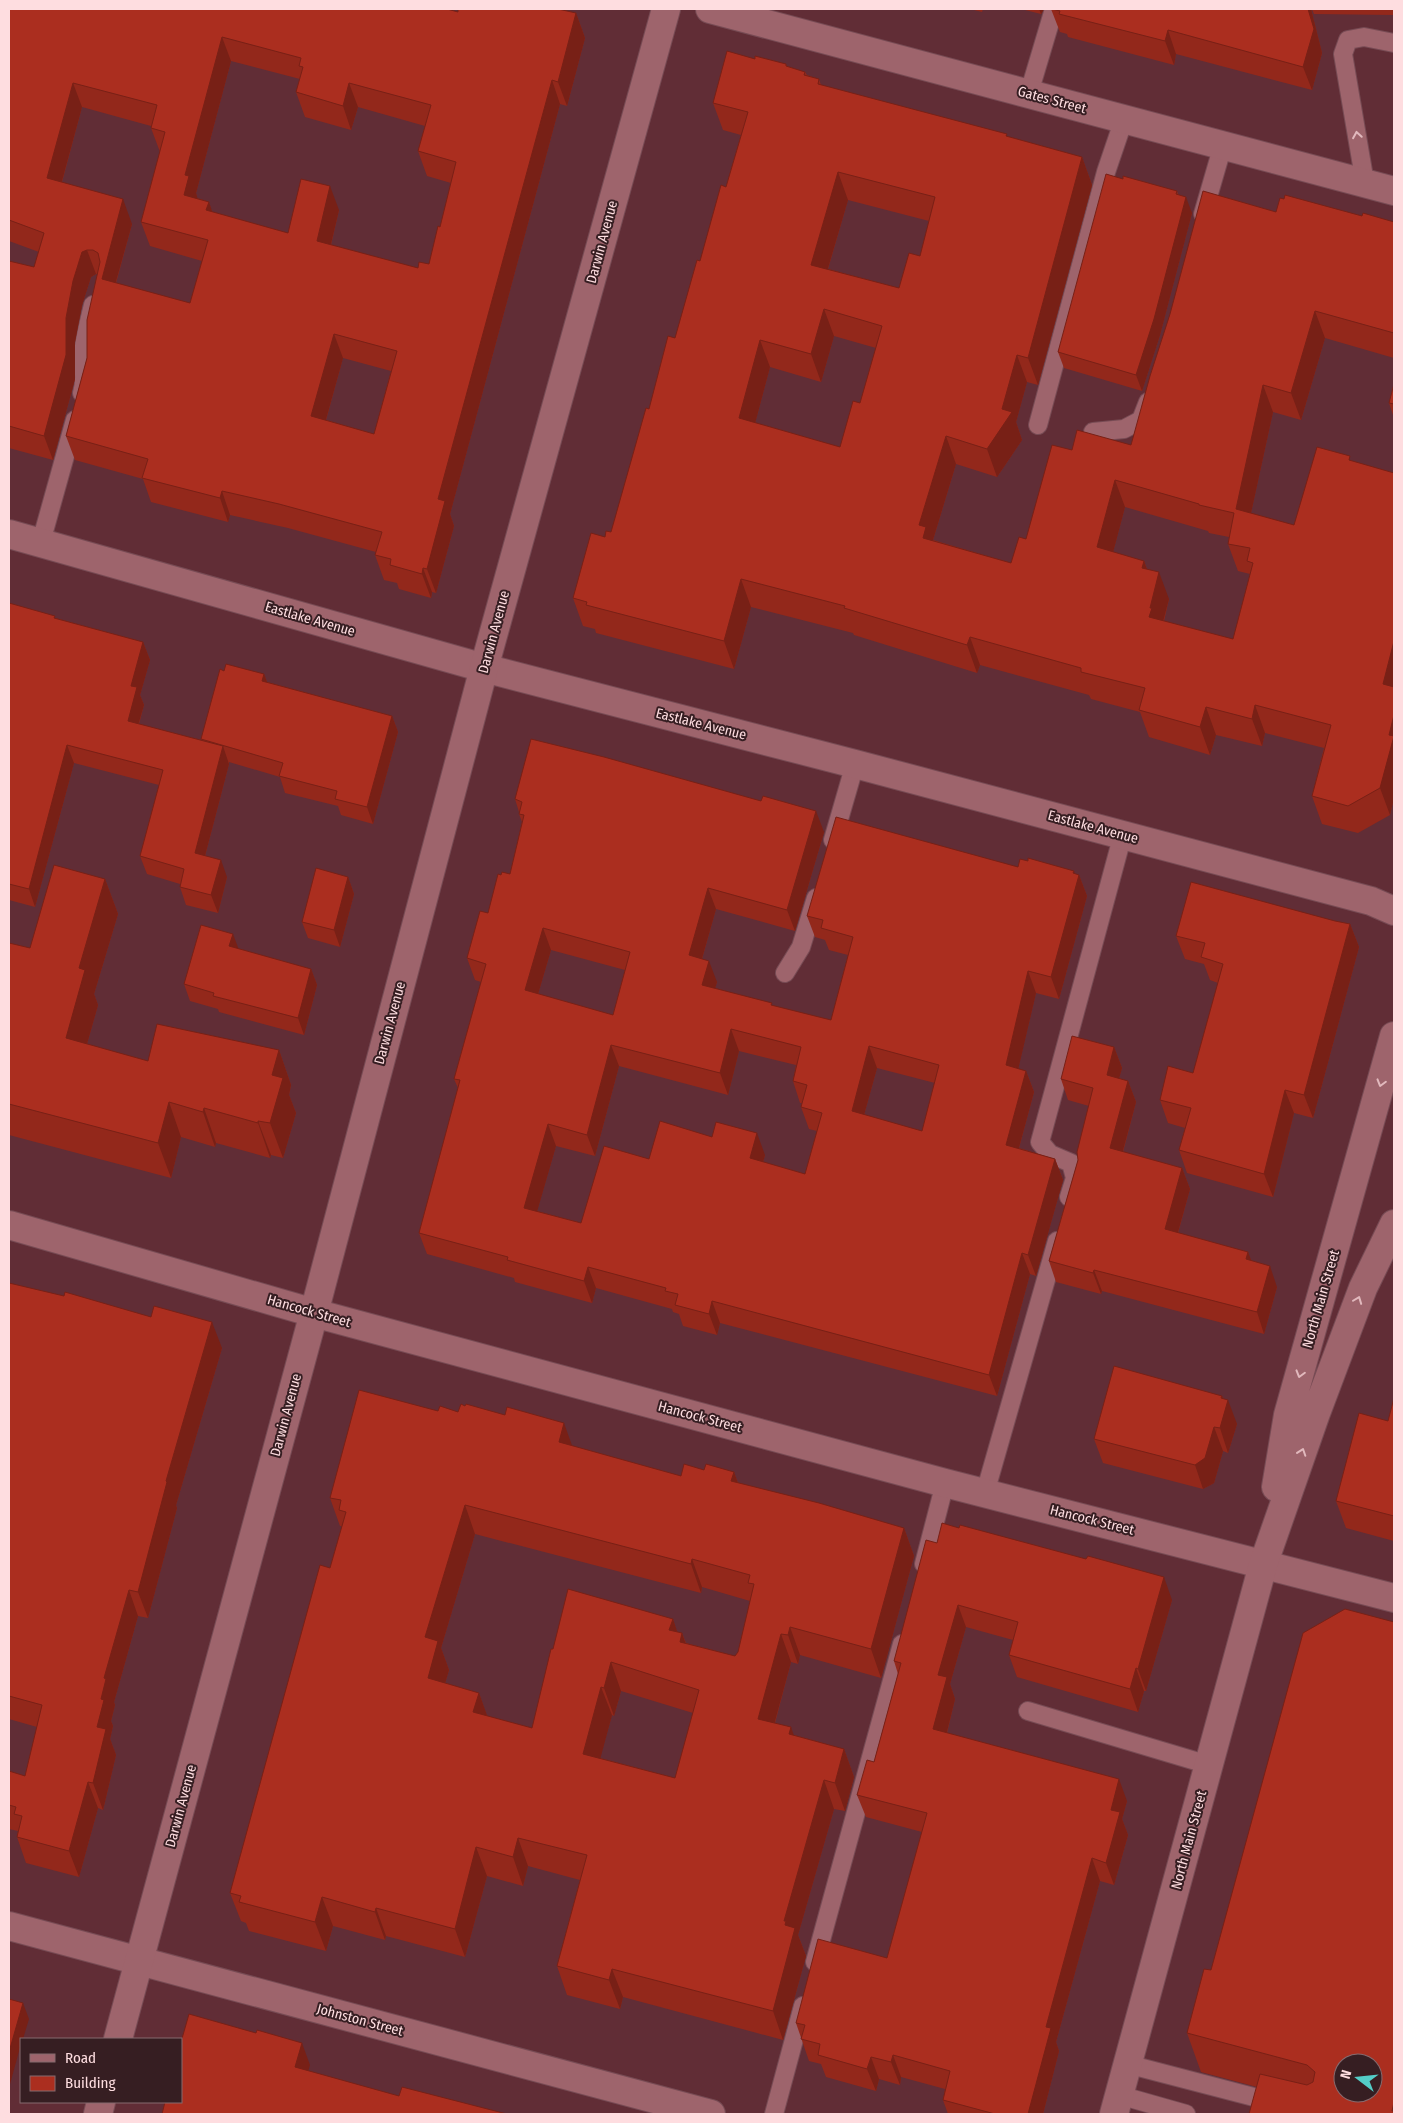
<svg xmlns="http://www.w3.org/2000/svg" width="1403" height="2123" font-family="'Fira Sans Condensed',sans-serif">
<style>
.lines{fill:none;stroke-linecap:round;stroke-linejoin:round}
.service-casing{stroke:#774b54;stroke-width:20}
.minor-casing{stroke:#774b54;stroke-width:30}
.tertiary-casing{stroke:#774b54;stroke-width:30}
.secondary-casing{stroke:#774b54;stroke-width:30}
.service{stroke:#9e646c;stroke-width:18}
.minor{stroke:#9e646c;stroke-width:28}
.tertiary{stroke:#9e646c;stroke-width:28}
.secondary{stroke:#9e646c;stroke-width:28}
.wall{fill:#93281b;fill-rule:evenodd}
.shaded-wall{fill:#782016}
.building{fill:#ab2e1f;stroke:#782016;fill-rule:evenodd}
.oneway{stroke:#e1b9bd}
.labels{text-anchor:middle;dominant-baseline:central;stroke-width:4;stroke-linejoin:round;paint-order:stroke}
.street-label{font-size:14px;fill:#fedde0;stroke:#361e22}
</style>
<rect width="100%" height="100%" fill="#612d36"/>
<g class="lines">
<defs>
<path id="service" d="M1029,93L1054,9
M1365,183L1343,54L1348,40L1364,37L1394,43
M1203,214L1223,145
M82,393C87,377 82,368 83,353C85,337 89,321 93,305
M1038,425L1106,172L1124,119
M1093,432L1124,429L1141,420L1148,402
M41,542L75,420
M833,840L855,764
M785,973L801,947L816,898
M1069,1197L1075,1178L1071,1163L1050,1154L1040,1142L1123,834
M985,1493L1057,1241
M924,1564L945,1483
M1028,1711L1209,1765
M815,1962L902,1644
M1127,2064L1319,2114
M1119,2095L1186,2114
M774,2114L803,2006"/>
<path id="minor" d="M710,9L1394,191
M9,534L484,668L855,764L1371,901L1394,911
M9,1225L314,1313L945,1483L1394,1598
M9,1926L711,2114"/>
<path id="tertiary" d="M118,2039L314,1313L484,668L666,9
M98,2114L101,2102"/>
<path id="secondary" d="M1276,1487L1288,1415L1394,1036
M1114,2114L1263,1565L1316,1413L1363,1288L1394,1224"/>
</defs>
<use href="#service" class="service-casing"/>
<use href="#minor" class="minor-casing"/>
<use href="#tertiary" class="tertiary-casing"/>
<use href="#secondary" class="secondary-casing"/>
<use href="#service" class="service"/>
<use href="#minor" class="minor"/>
<use href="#tertiary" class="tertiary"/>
<use href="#secondary" class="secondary"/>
</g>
<path class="wall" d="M9,9L458,12L576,13L585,38L567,106L560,104L450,514L454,526L436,593L432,592L431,598L399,589L397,583L384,580L375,555L376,552L288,528L230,515L228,522L151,502L143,479L75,460L66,436L87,358L98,274H96L91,277L82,305L75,342V379L53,460L9,448V261L34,267L39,252L9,241ZM231,61L300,79L296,92L305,117L351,130L358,107L425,126L418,151L427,176L451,183L440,227L429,264L418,268L331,245L339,210L288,233L212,212L209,202L197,198L196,193ZM82,107L151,126V128L160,152L141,222L150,246L202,261L190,303L116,283L132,224L62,182ZM343,358L391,371L374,434L326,420Z
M970,9H983L982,12Z
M1021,9H1044L1041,14Z
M1051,9H1311L1322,53L1312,90L1176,54L1174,65L1068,37L1067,34L1060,32Z
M1312,9H1394V15L1314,14Z
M755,59L786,64L787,66L805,72L807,75L819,79L821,85L1082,157L1092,185L1038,385L1027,382L1016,422L1022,440L997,477L956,464L933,540L1011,563L1026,539L1072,450L1131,445L1276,212L1362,216L1394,222V358L1325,338L1301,420L1273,412L1251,513L1294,525L1352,461L1394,473V798L1390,815L1358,833L1322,824L1312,796L1324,748L1265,733L1262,746L1216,735L1210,755L1149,737L1140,712L1091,699L1089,695L980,665L977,673L854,635L853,633L751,607L734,669L596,633L595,629L583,626L573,598L605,537L611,532L649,409L675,338L700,261L726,187L741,135L723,130L713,103ZM848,200L929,221L920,256L899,288L828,269ZM834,336L876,348L860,403L840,447L755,423L770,367L821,382ZM1125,507L1208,531L1209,533L1229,537L1228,544L1238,571L1250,574L1233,639L1164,621L1169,599L1147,569L1144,561L1113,552Z
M1123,179L1177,191L1178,194L1192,213L1160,335L1142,391L1064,368L1058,352Z
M1394,384V418L1389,403Z
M9,603L55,618L143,642L150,660L140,695L144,705L139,724L201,740L224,671L264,674L267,682L392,716L398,732L373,824L341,815L338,806L285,793L280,777L229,762V764L205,856L227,877L218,913L186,905L180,887V884L147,874L140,856L159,785L74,763L35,907L9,900Z
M515,799L824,832L795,931L716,909L702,959L717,982L715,988L773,1006L831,1020L848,955L829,950L825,940L815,937L807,916L1018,867L1075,874L1079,875L1087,896L1059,999L1036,993L1018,1069L1026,1071L1034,1092L1019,1148L1055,1159L1063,1180L1036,1276L1030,1274L997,1396L720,1323L717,1335L683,1326L679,1314L673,1312L672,1309L596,1288L592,1303L515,1282L514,1278L427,1254L419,1233L458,1088L454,1079L481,982L475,980L467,958L488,913L501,875L510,874L522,822L519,814V812ZM551,950L625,970L613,1015L538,994ZM739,1051L796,1065L793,1081L800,1103H802L801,1107L809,1129L817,1131L805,1174L763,1162L765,1155L649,1159L581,1223L537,1211L556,1146L595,1156L619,1066L728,1095ZM877,1068L935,1083L922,1131L864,1115Z
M348,877L354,894L340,947L308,938L302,922Z
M105,879L118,914L94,994L98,1005L87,1044L148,1061L279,1050L291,1085L289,1095L296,1113L283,1158L271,1155L270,1158L216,1143L215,1147L181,1137L171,1178L9,1135V943L30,948Z
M1335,921L1350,924L1359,947L1313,1118L1294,1113L1273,1197L1187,1173L1179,1150L1185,1128L1168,1123L1160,1100L1193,1073L1218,983L1210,980L1204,964L1185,959L1176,936Z
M238,949L311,969L317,985L304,1035L219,1012L218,1009L190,1001L184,984Z
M1114,1047L1122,1068L1119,1078L1128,1081L1136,1102L1123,1152L1182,1168L1190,1189L1178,1233L1248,1252L1251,1261L1277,1287L1264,1334L1102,1291L1101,1294L1056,1282L1049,1261L1078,1160L1089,1106L1068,1100L1061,1079Z
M9,1283L222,1348L176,1505L177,1508L148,1618L138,1616L114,1702L115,1705L111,1721L113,1726L110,1739L116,1755L103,1810L98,1808L79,1877L26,1863L17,1837L18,1831L9,1829V1771L25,1776L37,1727L9,1719Z
M1222,1396L1237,1424L1228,1453L1223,1451L1214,1483L1203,1489L1103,1463L1094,1439Z
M1394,1398V1541L1346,1528L1336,1501L1388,1421Z
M573,1446L681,1476L704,1470L734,1472L738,1483L904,1528L914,1556L881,1678L800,1655L798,1664L791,1662L775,1723L794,1735L844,1749L854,1777L845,1811L834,1809L798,1935L806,1956L783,2040L623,1997L620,2009L567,1995L557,1966L580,1880L528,1866L523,1886L487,1876L465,1957L386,1936L385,1940L333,1926L326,1951L249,1931L246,1923L241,1921L230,1893L330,1568L342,1526H340L330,1498ZM475,1534L701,1593L702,1587L750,1601L738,1652L735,1656L686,1643L682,1633L677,1632L673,1619L553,1649L532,1728L487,1716L479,1693L445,1683L449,1670L441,1648ZM621,1691L693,1713L675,1778L600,1758L612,1715L614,1716Z
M937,1543L1172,1600L1146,1691H1144L1138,1712L1017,1677L1009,1655L1013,1640L966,1627L950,1684L955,1699L947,1733L1127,1801L1122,1819L1128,1835L1114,1885L1100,1881L1056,2042L1059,2051L1043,2114H948L943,2100L945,2089L901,2077L900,2085L879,2079L876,2091L826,2077L821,2064L809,2061L796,2023L887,1958L922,1832L866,1817L857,1795L874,1762L898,1674L894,1661Z
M1211,1970L1394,2114L1257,2087L1201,2072L1187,2033Z"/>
<path class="shaded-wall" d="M1039,9H1044L1041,14Z
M1308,9H1311L1322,53L1312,90L1303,67Z
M576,13L585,38L567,106L558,82Z
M1168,30L1176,54L1174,65L1165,41Z
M222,37L231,61L196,193L198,200L184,195L185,175Z
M552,80L560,104L450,514L454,526L436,593L427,569L438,499L460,418Z
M73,83L82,107L56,203L47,178Z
M349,83L358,107L351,130L343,106Z
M1082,157L1092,185L1038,385L1028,358Z
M838,172L848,200L821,292L811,265Z
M330,186L339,210L326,265L317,241Z
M1186,197L1192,213L1160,335L1142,391L1136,375Z
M123,199L132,224L110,303L102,279Z
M209,202L217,226L206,210Z
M87,250L96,274L91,277L82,305L75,342V379L53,460L44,436L73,281L82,252Z
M824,309L834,336L821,382L811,354Z
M1315,311L1325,338L1301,420L1291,393Z
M334,334L343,358L320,441L311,416Z
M760,340L770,367L749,446L739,418Z
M1017,355L1027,382L1016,422L1022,440L997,477L987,449L1002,409Z
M1263,385L1273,412L1246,536L1236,509Z
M946,436L956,464L932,543L933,565L919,525Z
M1115,480L1125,507L1107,575L1097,547Z
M222,491L230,515L228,522L220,498Z
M1144,561L1154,589L1142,568Z
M423,568L432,592L431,598L422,574Z
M1159,572L1169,599L1160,633L1149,617L1150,608Z
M741,579L751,607L734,669L724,641Z
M970,637L980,665L977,673L967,645Z
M1394,641V708L1383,684Z
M143,642L150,660L140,695L144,705L134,739L128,721L131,686Z
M264,674L270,690L262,681Z
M1255,705L1265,733L1262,746L1252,719Z
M1206,707L1216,735L1210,755L1200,727Z
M1394,715V798L1390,815L1380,788L1389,735Z
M392,716L398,732L373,824L367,807Z
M67,745L74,763L35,907L29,889Z
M223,746L229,764L201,871L195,853Z
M816,811L824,832L795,931L787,910Z
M221,860L227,877L218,913L211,895Z
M1074,871L1077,881L1079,875L1087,896L1059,999L1051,977Z
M348,877L354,894L340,947L334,930Z
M105,879L118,914L94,994L98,1005L79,1072L66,1038L79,968Z
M708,888L716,909L697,976L689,955Z
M1350,924L1359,947L1313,1118L1304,1095Z
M543,928L551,950L533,1011L525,990Z
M233,934L239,950L229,946Z
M709,961L717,982L710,1006L702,985Z
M311,969L317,985L304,1035L298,1018Z
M1028,971L1036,993L1014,1087L1006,1065Z
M731,1029L739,1051L728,1095L720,1073Z
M611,1045L619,1066L595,1156L587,1135Z
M869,1046L877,1068L859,1133L852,1111Z
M1114,1047L1122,1068L1114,1096L1107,1075Z
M279,1050L291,1085L289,1095L296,1113L283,1158L270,1123L272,1075Z
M1026,1071L1034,1092L1014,1166L1006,1145Z
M1128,1081L1136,1102L1118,1169L1110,1148Z
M1285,1090L1294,1113L1273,1197L1264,1174Z
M169,1102L181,1137L171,1178L158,1143Z
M204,1108L216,1143L215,1147L203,1112Z
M258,1121L271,1155L270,1158L258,1123Z
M548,1124L556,1146L532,1229L524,1208Z
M757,1133L765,1155L758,1180L750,1158Z
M1055,1159L1063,1180L1036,1276L1028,1255Z
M1182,1168L1190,1189L1173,1250L1165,1229Z
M1248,1252L1256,1273L1246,1259Z
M1022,1253L1030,1274L997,1396L989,1375Z
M1270,1266L1277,1287L1264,1334L1257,1312Z
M588,1267L596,1288L592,1303L584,1281Z
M1094,1270L1102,1291L1101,1294L1093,1273Z
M712,1301L720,1323L717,1335L709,1314Z
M212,1322L222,1348L176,1505L177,1508L148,1618L138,1592L166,1481Z
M1222,1396L1226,1407L1228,1400L1237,1424L1228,1453L1220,1428Z
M564,1423L574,1451L559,1442Z
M1214,1427L1223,1451L1214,1483L1203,1489L1195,1465Z
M734,1472L744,1500L731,1481Z
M465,1505L475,1534L441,1648L449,1670L438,1707L428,1678L425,1637Z
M904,1528L914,1556L881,1678L871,1649Z
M692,1559L702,1587L701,1593L691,1564Z
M1164,1577L1172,1600L1146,1691L1138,1669Z
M129,1590L138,1616L114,1702L115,1705L111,1721L113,1726L110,1739L116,1755L103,1810L93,1783L97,1727L104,1678Z
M958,1605L966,1627L950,1684L955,1699L942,1752L933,1729L938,1675Z
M673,1619L680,1640L682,1633L692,1662L669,1630Z
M790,1627L800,1655L798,1664L788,1635Z
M781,1634L791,1662L768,1747L758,1719Z
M611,1662L621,1691L614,1716L604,1688Z
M1136,1668L1144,1691L1138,1712L1130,1689Z
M601,1687L612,1715L594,1782L583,1754Z
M479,1693L489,1721L473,1712Z
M791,1727L801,1756L789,1734Z
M844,1749L854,1777L845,1811L835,1783Z
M1119,1779L1127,1801L1122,1819L1128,1835L1114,1885L1106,1863L1111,1810Z
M824,1780L834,1809L798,1935L806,1956L783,2040L773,2011L784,1921Z
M88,1782L98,1808L79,1877L69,1851Z
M518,1838L528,1866L523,1886L513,1857Z
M476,1847L487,1876L465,1957L455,1929Z
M1092,1858L1100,1881L1056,2042L1059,2051L1043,2114H1028L1046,2027Z
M322,1897L333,1926L326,1951L315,1922Z
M376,1908L386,1936L385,1940L375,1912Z
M612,1969L623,1997L620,2009L609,1980Z
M23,2003L29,2019L23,2039H21V2044L9,2088V2052Z
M302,2043L310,2065L303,2089L295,2067Z
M893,2055L901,2077L900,2085L891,2062Z
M871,2057L879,2079L876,2091L867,2069Z"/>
<path class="building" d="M9,9H447L458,12V9H558L576,13L558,82L552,80L460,418L438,499L445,501L427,569L423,568L422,574L390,565L391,559L375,555L382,532L279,504L222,491L220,498L142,478L148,459L66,436L87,358V320L100,262L98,253L93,250H87L82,252L73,281L66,318V355L44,436L9,426V261L34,267L44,233L9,220ZM222,37L301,58L299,66L303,67L296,92L343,106L349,83L431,105L418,151L456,162L440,227L438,226L429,264L419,262L418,268L317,241L330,186L301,179L288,233L206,210L209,202L184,195L189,176L185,175ZM73,83L157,105L151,128L165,132L141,222L208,240L190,303L102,279L123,199L47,178ZM334,334L397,351L374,434L311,416Z
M1052,9H1308L1314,29L1303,67L1168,30L1165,41L1059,14L1060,11Z
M727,51L755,59V56L786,64V66L805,72L804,75L819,79L818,84L1007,134L1006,136L1082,157L1028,358L1017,355L1002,409L1012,412L987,449L946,436L919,525L926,527L923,538L1011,563L1019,537L1026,539L1052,445L1072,450L1077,430L1131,445L1150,376L1170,314L1203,191L1276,212L1280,198L1284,199L1285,195L1362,216L1363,213L1394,222V333L1315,311L1291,393L1263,385L1236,509L1294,525L1317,447L1350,456L1349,460L1394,473V641L1383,684L1394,687V715L1389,735L1394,736L1380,788L1348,806L1312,796L1331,725L1255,705L1252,719L1206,707L1200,727L1139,710L1145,688L1081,672V668L970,637L967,645L844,608L845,606L741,579L724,641L586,605L587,602L573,598L591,533L605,537L606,531L611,532L646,408L649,409L668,336L675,338L697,260L700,261L721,185L726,187L748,112L713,103ZM838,172L935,197L920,256L909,253L899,288L811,265ZM824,309L882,326L860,403L853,401L840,447L739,418L760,340L811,354ZM1115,480L1199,504V505L1234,513L1228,544L1250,548L1247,561L1253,563L1233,639L1149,617L1152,608H1150L1159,572L1142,568L1144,561L1097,547Z
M1106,174L1123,179V176L1177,191L1176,194L1186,197L1154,319L1136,375L1058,352Z
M1394,384V404L1389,403Z
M9,603L55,616L54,618L143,642L131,686L137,687L128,721L223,746L195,853L221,860L211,895L180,887L184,869L140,856L163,770L67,745L29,889L9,884Z
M226,664L264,674L262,681L392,716L367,807L335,799L337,791L279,776L283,763L201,739L220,669L224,671Z
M531,739L604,757L761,801L763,796L816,811L787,910L708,888L689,955L709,961L702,985L772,1003L771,1005L831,1020L853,937L821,928L823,920L807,916L836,817L1018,867L1020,859L1028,861V858L1074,871L1073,873L1079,875L1051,977L1028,971L1006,1065L1026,1071L1006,1145L1055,1159L1028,1255L1022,1253L989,1375L712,1301L709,1314L675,1305L678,1294L665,1291L666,1288L588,1267L584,1281L507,1260L508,1257L419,1233L460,1080L454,1079L486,964L467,958L480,911L488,913L498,874L501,875L502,872L510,874L524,815L519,814L522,802L515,799ZM543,928L630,952L613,1015L525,990ZM731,1029L801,1047L793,1081L807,1085L801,1107L822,1113L805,1174L750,1158L757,1133L716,1122L712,1137L660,1121L649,1159L604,1146L581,1223L524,1208L548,1124L587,1135L611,1045L720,1073ZM869,1046L939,1065L922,1131L852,1111Z
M54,865L105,879L79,968L85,970L66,1038L148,1061L157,1024L279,1050L272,1075L283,1078L270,1123L258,1121V1123L204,1108L203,1112L169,1102L158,1143L9,1104V943L30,948Z
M316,868L348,877L334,930L302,922Z
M1191,882L1335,921L1350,924L1304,1095L1285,1090L1264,1174L1179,1150L1191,1108L1160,1100L1168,1066L1193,1073L1223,964L1201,957L1205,943L1176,936Z
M201,925L233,934L229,946L311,969L298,1018L213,996L214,993L184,984Z
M1072,1036L1114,1047L1107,1075L1128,1081L1110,1148L1182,1168L1165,1229L1248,1252L1246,1259L1270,1266L1257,1312L1094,1270L1093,1273L1049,1261L1078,1160L1077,1152L1093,1088L1061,1079Z
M9,1283L64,1296L65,1292L151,1317L154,1306L212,1322L166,1481L167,1482L138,1592L129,1590L104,1678L106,1679L101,1699L104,1700L97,1727L106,1729L93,1783L88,1782L69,1851L17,1837L22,1816L14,1814L16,1807L9,1805V1771L25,1776L42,1705L9,1696Z
M1114,1366L1222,1396L1221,1398L1228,1400L1220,1428L1214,1427L1205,1458L1195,1465L1094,1439Z
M359,1390L438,1411L440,1406L458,1412L461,1404L465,1406L466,1404L505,1415L507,1407L564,1423L559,1442L681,1476L684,1464L704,1470L706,1464L734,1472L731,1481L819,1503L904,1528L871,1649L790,1627L788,1635L781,1634L758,1719L791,1727L789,1734L844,1749L835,1783L824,1780L784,1921H786L785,1925L795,1928L773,2011L612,1969L609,1980L557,1966L587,1855L518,1838L513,1857L476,1847L455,1929L376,1908L375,1912L322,1897L315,1922L239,1902L241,1896L230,1893L320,1565L330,1568L346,1512L339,1510L341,1500L330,1498ZM465,1505L691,1564L692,1559L750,1575L748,1583L754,1584L738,1652L735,1656L680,1642L682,1633L669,1630L673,1619L568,1589L553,1649H551L532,1728L473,1712L479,1693L428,1678L438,1641L425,1637ZM611,1662L699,1690L675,1778L583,1754L601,1687L604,1688Z
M1394,1398V1516L1336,1501L1359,1413L1388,1421Z
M942,1523L959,1528L960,1525L1086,1559L1088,1556L1164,1577L1138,1669L1136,1668L1130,1689L1009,1655L1018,1622L958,1605L938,1675L947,1677L933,1729L1119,1779L1111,1810L1120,1812L1106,1863L1092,1858L1046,2027L1051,2028L1028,2114H995L943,2100L950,2071L893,2055L891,2062L871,2057L867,2069L818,2055L820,2044L801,2039L805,2025L796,2023L818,1939L887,1958L927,1813L857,1795L867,1760L874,1762L901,1663L894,1661L926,1540L937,1543Z
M1345,1609L1394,1622V2102L1392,2111H1394V2114H1249L1260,2074L1307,2085L1313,2082L1315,2072L1307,2065L1187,2033L1204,1969L1211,1970L1303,1633ZM1343,2063H1373V2093H1343Z
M9,1999L23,2003L9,2052Z
M189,2014L256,2033L257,2030L302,2043L295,2067L399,2096L402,2087L507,2114H162L165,2102H181V2042Z"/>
<defs><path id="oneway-chevron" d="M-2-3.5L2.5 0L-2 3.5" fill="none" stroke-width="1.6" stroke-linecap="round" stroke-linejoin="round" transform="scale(1.25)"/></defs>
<g class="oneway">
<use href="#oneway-chevron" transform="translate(1357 135) rotate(-99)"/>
<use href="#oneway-chevron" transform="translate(1381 1083) rotate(106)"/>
<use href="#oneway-chevron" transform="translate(1358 1300) rotate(-69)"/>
<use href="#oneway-chevron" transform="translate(1300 1374) rotate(106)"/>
<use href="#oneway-chevron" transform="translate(1302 1452) rotate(-71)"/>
</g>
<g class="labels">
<g class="street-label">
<text transform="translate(1052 100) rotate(15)">Gates Street</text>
<text transform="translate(602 242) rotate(-75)">Darwin Avenue</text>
<text transform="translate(310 619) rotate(16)">Eastlake Avenue</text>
<text transform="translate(494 632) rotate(-75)">Darwin Avenue</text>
<text transform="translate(701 724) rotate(14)">Eastlake Avenue</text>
<text transform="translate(1093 827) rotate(15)">Eastlake Avenue</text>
<text transform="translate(390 1023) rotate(-75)">Darwin Avenue</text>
<text transform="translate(1321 1299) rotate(-74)">North Main Street</text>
<text transform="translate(309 1311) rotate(16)">Hancock Street</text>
<text transform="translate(286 1415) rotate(-75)">Darwin Avenue</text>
<text transform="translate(700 1417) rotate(15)">Hancock Street</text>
<text transform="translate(1092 1520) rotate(14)">Hancock Street</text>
<text transform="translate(181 1806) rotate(-75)">Darwin Avenue</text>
<text transform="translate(1189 1840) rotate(-75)">North Main Street</text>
<text transform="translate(360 2020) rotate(15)">Johnston Street</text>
</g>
</g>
<rect width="1403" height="2123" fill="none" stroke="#fedde0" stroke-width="20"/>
<rect x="20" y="2038" width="162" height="65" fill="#361e22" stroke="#866a6e"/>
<rect x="30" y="2054" width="25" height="8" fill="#9e646c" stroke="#866a6e"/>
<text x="65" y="2063" font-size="15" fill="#fedde0">Road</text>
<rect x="30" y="2076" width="25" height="15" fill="#ab2e1f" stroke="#866a6e"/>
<text x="65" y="2088" font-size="15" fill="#fedde0">Building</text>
<g transform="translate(1358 2078) rotate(286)"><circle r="24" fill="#361e22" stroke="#866a6e"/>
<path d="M0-4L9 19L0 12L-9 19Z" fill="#54cdc7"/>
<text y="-8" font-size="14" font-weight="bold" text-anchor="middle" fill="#fedde0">N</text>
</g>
</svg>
